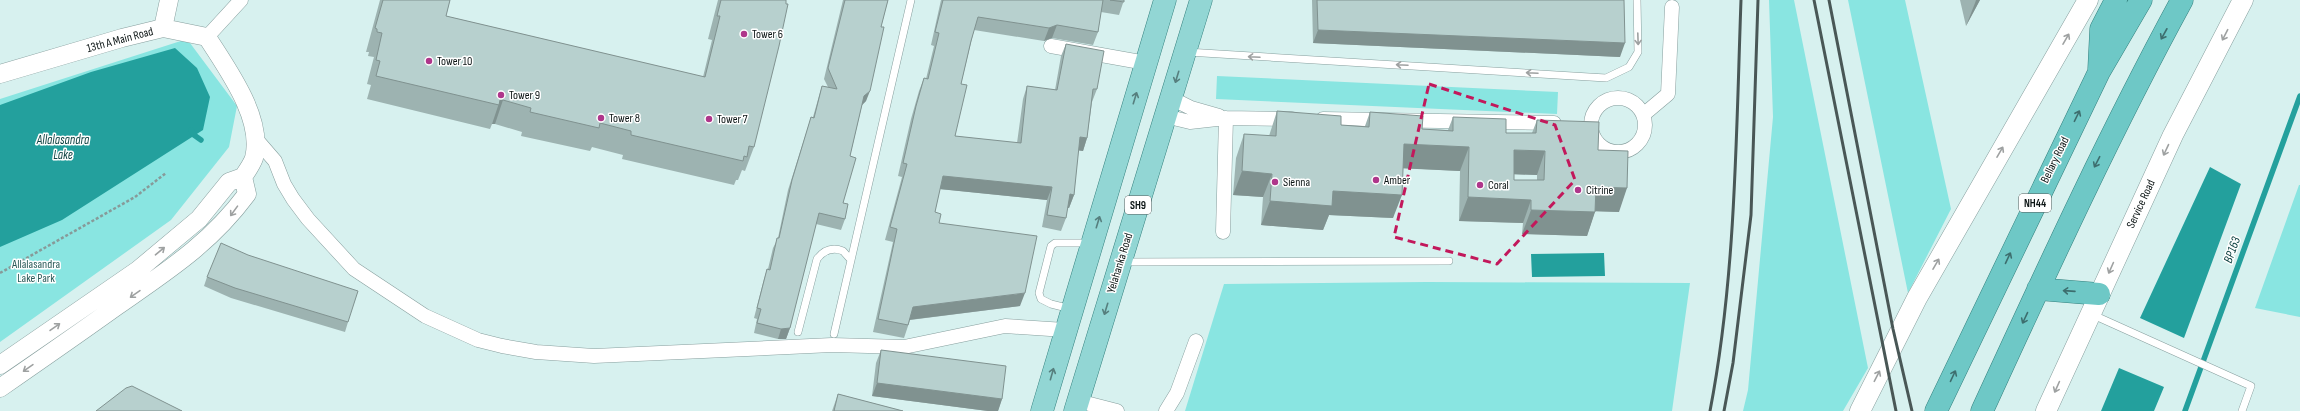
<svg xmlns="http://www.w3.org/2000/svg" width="2300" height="411" font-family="'Sofia Sans Condensed',sans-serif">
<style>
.green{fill:#89e5e1}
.water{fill:#23a09d}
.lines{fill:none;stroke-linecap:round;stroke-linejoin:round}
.stream{stroke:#23a09d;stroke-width:5.5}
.service-casing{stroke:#879f9e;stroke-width:8}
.minor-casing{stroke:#879f9e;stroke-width:15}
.tertiary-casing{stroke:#879f9e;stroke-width:19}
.secondary-casing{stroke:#879f9e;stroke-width:21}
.primary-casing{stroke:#34817e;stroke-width:23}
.trunk-casing{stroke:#34817e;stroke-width:23}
.path{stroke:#879a99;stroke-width:2.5;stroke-dasharray:3 2;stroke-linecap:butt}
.service{stroke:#fff;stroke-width:7}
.minor{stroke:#fff;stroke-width:14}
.tertiary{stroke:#fff;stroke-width:18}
.secondary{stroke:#fff;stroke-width:20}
.primary{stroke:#92d6d4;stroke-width:22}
.trunk{stroke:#6ec8c6;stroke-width:22}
.rail{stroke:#495756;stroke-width:3}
.wall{fill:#9db3b1;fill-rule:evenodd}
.shaded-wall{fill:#809290}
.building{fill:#b7d0ce;stroke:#809290;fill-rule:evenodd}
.oneway{stroke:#3d6e6e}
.oneway2{stroke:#9ea1a1}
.oneway3{stroke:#567f7e}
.marked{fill:none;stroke:#c2185b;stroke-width:3;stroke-dasharray:8 5;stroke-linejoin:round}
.poi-dot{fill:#af368b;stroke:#fff;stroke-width:1.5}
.labels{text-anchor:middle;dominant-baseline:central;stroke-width:3;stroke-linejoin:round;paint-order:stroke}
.shield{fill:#fff;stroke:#555b5b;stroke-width:1}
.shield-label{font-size:11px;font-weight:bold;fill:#0c1515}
.poi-label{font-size:12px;fill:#0c1515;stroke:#fff;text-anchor:start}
.street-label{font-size:12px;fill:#0c1515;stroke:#fff}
.park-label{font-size:12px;fill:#2a5b59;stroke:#fff}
.water-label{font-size:13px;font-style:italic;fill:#104443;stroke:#fff}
</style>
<rect width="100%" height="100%" fill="#d7f1ef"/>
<path class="green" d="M1769,0H1794L1868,368L1843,411H1743L1748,390L1773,117Z
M1848,0H1905L1951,209L1908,293Z
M187,39L237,106L229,147L171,220L0,342V99Z
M1217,76L1558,92L1557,114L1216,99Z
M2299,185H2300V317L2255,308Z
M1427,282L1690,283L1672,411H1185L1224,284Z"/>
<path class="water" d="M175,48L197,68L210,97L203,130L62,220L0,247V105L91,72Z
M2210,167L2241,184L2184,338L2140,318Z
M1604,253L1605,276L1532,277L1531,254Z
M2119,368L2164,387L2154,411H2101Z"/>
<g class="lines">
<path class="stream" d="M191,130L194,135L201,140
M2185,411L2300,96"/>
<defs>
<path id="service" d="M1187,52L1606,78L1629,67L1638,52L1637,0
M1124,262L1449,261
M1071,309L1051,304L1041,299L1039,293L1051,246L1055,243H1089
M2091,314L2251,386L2242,411
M798,332L817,259C824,250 833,247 843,251L851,260
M834,334L911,0"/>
<path id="minor" d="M207,37L241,0
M1051,46L1146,63
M1171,98L1191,108L1219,116
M1591 125a27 27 0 1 1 54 0a27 27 0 1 1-54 0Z
M1643,115L1668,94L1672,7
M1165,116L1190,122L1226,118L1292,119
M1323,119L1554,123
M256,139L275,161L284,184L293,199L308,219L354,269L425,316L478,340L502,346L536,352L594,356L832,345L904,347L1005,326L1065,330
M1223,232L1226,118
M1078,401L1117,411
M1166,411L1177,393L1196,341"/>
<path id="tertiary" d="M163,28L169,0
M0,74L122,38L163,28L207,37C227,69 264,118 254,158C252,164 247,171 243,177
M0,365L138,270L199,219L229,182L243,177
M0,388C39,361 78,334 117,306C167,271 210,244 247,194L243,177"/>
<path id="secondary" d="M1860,411L1917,298L2088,0
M2046,411L2173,135L2243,0"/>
<path id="primary" d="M1042,411L1165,0
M1075,411L1201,0"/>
<path id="trunk" d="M2099,69L2101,29L2116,0
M2038,289L2099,294
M1936,411L2099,72L2141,0
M1982,411C2046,272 2109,134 2182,0"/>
</defs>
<use href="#service" class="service-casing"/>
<use href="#minor" class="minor-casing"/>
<use href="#tertiary" class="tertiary-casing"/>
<use href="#secondary" class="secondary-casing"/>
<use href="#primary" class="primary-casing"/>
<use href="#trunk" class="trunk-casing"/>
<path class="path" d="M0,273L135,197L166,173"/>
<use href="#service" class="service"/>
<use href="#minor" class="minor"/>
<use href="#tertiary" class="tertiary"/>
<use href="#secondary" class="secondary"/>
<use href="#primary" class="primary"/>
<use href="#trunk" class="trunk"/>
<path class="rail" d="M1814,0L1896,411
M1829,0L1893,329L1912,411
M1710,411C1736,276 1736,137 1741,0
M1724,411L1733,363L1751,215L1758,0"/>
</g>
<path class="wall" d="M380,0H450L446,16L703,77L712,40L708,39L718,0H786L754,147L745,171L742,170L738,180H736L734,185L622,159L623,155L592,147L590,151L521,136L522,132L495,124H492L490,129L367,99L371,85L367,84L374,57L368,56L369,52H366Z
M843,0H888L881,27L866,101L862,105L850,156L843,203L845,219L841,230L816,224L790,328L786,339H778L754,333L757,319L754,318L764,279L767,269H768L773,248L778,238L788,190L808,127L811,117H813L819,96L822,86L828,87L824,79Z
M941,0H1124L1119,15L1101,12L1098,32L1093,45L1052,38L1044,41L974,30L961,84L955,136L1017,143L1023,99L1027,86L1055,90L1061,56L1066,44L1097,89L1092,102L1087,138L1083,151L1078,150L1074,195L1069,208H1067L1066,218L1061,231L1042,227L1047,200L940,189L935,212L939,223L1020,306L910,320L904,338L873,332L893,242L885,240L902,177L898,176L911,119L919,91L924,78L926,79L934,46L931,45Z
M1312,0H1624L1620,57L1313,43Z
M1960,0H1980L1966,26Z
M1277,111L1341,125L1365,126L1370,112L1422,129L1448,130L1453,117L1506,133H1532L1537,120L1598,150L1619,212L1595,211L1587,236L1522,234L1523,223L1459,221L1460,171L1403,168L1393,218L1329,215L1323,230L1261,225L1263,197L1233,195L1236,158L1244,134L1269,136ZM1514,174L1537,175V180H1514Z
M207,277L348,322L345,332L231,298L204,286Z
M881,350L1002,399L998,411H988L872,396L876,363Z
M838,394L903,411H832Z"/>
<path class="shaded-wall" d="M1976,0H1980L1966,26L1975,3Z
M1057,25L1052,38L1044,41L1049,28Z
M1318,30L1625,43L1620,57L1313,43Z
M870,91L866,101L861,106L864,96Z
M500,100H503L495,124H492Z
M1080,137L1087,138L1083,151L1075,150Z
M1404,144L1469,147L1460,171L1396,168Z
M1514,150L1545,151L1537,175L1506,174Z
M1242,171L1272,174L1263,197L1233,195Z
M943,176L1052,187L1047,200L939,189Z
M1596,187L1627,188L1619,212L1587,211Z
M1333,191L1402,195L1393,218L1329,215L1323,230L1261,225L1270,201Z
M1070,194L1074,195L1069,208L1065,207Z
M1468,197L1531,200L1523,223L1459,221Z
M1531,210L1595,212L1587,236L1522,234Z
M1025,293L1020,306L908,320L913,307Z
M790,328L786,339H778L781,329Z
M877,383L1002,399L998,411H988L872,396Z"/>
<path class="building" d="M383,0H450L446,16L705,77L720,16H717L721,0H786V4H788L779,46L754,147L749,146L747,157L744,156L743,161L631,135V131L600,123L599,128L530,112L531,108L503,100H500L499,105L376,76L380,61L376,60L382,33L377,32V29L375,28Z
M845,0H888L881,27H884L870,91L864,96L850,156L856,158L843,203L848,204L845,219L819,213L790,328L781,329L757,323L761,309L757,308L767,269L770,270L777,238H779L792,180L811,117L814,118L822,86L837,89L828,68Z
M943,0H1103L1098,32L1057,25L1049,28L978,17L971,41L961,84L967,85L955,136L1021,143L1027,86L1057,90L1066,44L1104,51L1097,89H1093L1087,138L1080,137L1074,195L1070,194L1066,218L1047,215L1052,187L943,176L935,212L941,214L939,223L1037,236L1025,293L913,307L908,325L878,319L897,229L890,227L907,164L903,163L916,106L924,78L928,79L939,33L935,32Z
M1110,0H1124V2Z
M1317,0H1624L1625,43L1318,30Z
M1277,111L1341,116V125L1369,127L1370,112L1423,116L1422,129L1453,131V117L1506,119V133H1536L1537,120L1599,122L1598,150L1628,151L1627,188L1596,187L1595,212L1531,210V200L1468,197L1469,147L1404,144L1402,195L1333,191L1332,206L1270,201L1272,174L1242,171L1244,134L1276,136ZM1514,150L1545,151L1544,180H1514Z
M221,243L248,255L358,291L348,322L235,288L207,277Z
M881,350L1006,366L1002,399L877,383Z
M132,386L182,411H96L126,388Z
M838,394L903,411H834Z"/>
<defs><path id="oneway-shaft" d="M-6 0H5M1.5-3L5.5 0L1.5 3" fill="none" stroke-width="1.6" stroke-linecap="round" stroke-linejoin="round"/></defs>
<g class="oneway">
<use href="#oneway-shaft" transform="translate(2164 34) rotate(119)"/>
<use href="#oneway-shaft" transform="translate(2077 116) rotate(-64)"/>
<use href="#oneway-shaft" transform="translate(2097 162) rotate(117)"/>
<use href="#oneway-shaft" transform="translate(2008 258) rotate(-65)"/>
<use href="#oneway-shaft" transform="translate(2069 291) rotate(-176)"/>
<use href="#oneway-shaft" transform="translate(2025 318) rotate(115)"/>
<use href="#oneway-shaft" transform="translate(1953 376) rotate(-65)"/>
</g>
<g class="oneway2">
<use href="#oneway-shaft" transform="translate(2225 35) rotate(117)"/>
<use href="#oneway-shaft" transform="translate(1638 39) rotate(88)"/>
<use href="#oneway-shaft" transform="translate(2066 39) rotate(-60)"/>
<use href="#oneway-shaft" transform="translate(1254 57) rotate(-177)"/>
<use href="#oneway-shaft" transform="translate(1402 65) rotate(-177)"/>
<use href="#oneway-shaft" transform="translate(1532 73) rotate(-177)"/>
<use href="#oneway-shaft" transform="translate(2166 150) rotate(115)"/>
<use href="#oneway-shaft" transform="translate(2000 152) rotate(-60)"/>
<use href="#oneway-shaft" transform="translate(234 211) rotate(126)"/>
<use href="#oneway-shaft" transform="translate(160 251) rotate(-40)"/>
<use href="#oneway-shaft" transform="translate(1936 264) rotate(-60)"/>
<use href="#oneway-shaft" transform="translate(2111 268) rotate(114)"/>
<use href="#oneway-shaft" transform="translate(135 294) rotate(145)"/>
<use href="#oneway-shaft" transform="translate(55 327) rotate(-35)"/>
<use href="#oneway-shaft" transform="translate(28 368) rotate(145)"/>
<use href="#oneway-shaft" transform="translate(1877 376) rotate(-63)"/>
<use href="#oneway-shaft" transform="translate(2057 387) rotate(114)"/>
</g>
<g class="oneway3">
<use href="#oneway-shaft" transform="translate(1177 77) rotate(107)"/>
<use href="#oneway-shaft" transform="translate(1135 98) rotate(-73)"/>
<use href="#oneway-shaft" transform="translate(1098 222) rotate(-73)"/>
<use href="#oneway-shaft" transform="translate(1106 309) rotate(107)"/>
<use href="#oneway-shaft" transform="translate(1052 374) rotate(-74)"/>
</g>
<path class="marked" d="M1429,84L1555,125L1575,180L1497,264L1394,237Z"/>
<g class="poi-dot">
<circle cx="744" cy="34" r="4"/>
<circle cx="429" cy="61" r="4"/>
<circle cx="501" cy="95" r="4"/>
<circle cx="601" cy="118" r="4"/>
<circle cx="709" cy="119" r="4"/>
<circle cx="1376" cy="180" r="4"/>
<circle cx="1275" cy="182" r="4"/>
<circle cx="1480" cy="185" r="4"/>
<circle cx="1578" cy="190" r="4"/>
</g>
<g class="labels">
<g class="shield">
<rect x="2019" y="194" width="32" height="18" rx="3"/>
<rect x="1125" y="196" width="26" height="18" rx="3"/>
</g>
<g class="shield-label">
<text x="2035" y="203">NH44</text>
<text x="1138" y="205">SH9</text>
</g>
<g class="poi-label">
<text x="752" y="34">Tower 6</text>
<text x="437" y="61">Tower 10</text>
<text x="509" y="95">Tower 9</text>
<text x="609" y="118">Tower 8</text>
<text x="717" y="119">Tower 7</text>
<text x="1384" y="180">Amber</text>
<text x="1283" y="182">Sienna</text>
<text x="1488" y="185">Coral</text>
<text x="1586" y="190">Citrine</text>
</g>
<g class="street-label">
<text transform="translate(120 40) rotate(-15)">13th A Main Road</text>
<text transform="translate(2055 160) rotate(-64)">Bellary Road</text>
<text transform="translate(2141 204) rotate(-65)">Service Road</text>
<text transform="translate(1120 263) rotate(-73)">Yelahanka Road</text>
</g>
<g class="park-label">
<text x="36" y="264">Allalasandra<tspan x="36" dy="14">Lake Park</tspan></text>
</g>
<g class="water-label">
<text x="63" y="140">Allalasandra<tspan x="63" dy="15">Lake</tspan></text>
<text transform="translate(2232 250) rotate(-70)">BP163</text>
</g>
</g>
</svg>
